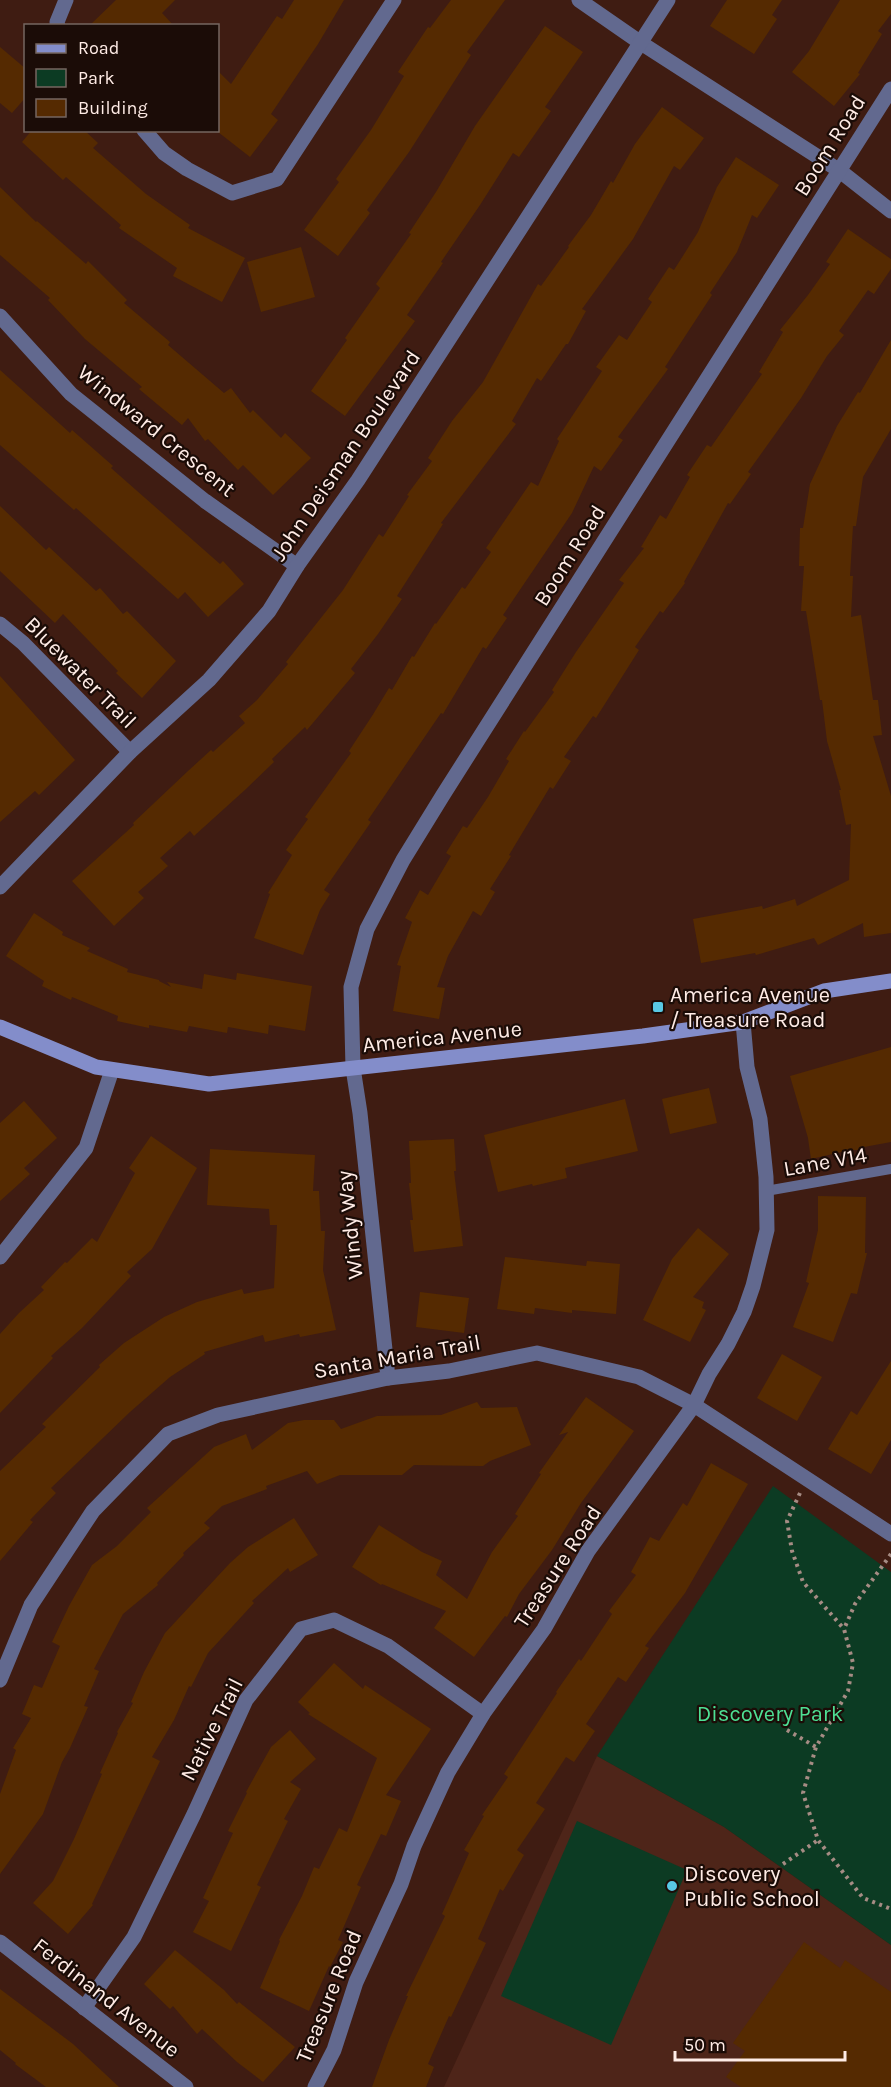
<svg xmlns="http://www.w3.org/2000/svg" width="891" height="2087" font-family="Karla,sans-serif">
  <rect width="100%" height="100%" fill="#3f1c12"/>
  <!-- built -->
  <path fill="#4e2519" d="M597,1756L724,1827L891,1945V2087H444Z"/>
  <!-- green -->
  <g fill="#0c3b23">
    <path d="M773,1486L891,1572V1945L724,1827L597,1756Z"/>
    <path d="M577,1821L687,1870L611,2045L501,1996Z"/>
  </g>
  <!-- building -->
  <g fill="#552a01">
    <path d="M116,0H175L162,13L174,26H89Z"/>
    <path d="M294,0H344L318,44L271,114L278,120L250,157L218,132V71L231,84L277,16L282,19Z"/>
    <path d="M451,0H505L467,52L471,55L409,152L367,210L370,213L338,256L304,230L339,182L336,179L371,130L404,76L398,72L428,27L430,28Z"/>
    <path d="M727,0H782L772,15L777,19L754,54L710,26Z"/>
    <path d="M840,0H891V14L878,31L882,34L858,73L860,74L834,106L792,72L809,51Z"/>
    <path d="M545,26L583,52L545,107L551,111L519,157L513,153L480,205L441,262L443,263L407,315L415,321L345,416L311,391L347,340L345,338L380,288L376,284L411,234L409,233L436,192L475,126Z"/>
    <path d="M0,47L26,69V97L12,113L0,103Z"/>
    <path d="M662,107L704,138L680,170L674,166L633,239L582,309L586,311L568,344H566L541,381L537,378L512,421L516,424L441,523L443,524L397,596L402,599L378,634L351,669L355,673L307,730L305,727L272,759L274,762L246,789L194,836L190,831L160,858L168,866L138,892L144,898L114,926L72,881L134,825L133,823L188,771L211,750L213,752L245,723L239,716L257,700L288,664L286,662L343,590L379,534L383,537L409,496L407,495L432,461L428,458L452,421L483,382L538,284L541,286L569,247L568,246L591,215L611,181L613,183L635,144Z"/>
    <path d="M32,130H84L98,143L93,148L146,194L190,225L188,228L245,258L222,302L173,276L177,268L119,228L121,225L66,177L63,180L22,142Z"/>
    <path d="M736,157L779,185L757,218L752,215L737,252L710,293L712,295L665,367L668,369L618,437L623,440L601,471L594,466L572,513L503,615L507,618L486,649L483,647L443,714L441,713L368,820L371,822L324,890L330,894L320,910L303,955L254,938L270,894L268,893L292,855L286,850L308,819L305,817L351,753L349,751L372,716L389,688L392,690L412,656L414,657L435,623L436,624L462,587L465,589L491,552L486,548L531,482L538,486L559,441L557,439L602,371L596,367L619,335L627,340L652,302L648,299L669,267L674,270L698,232L717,187Z"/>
    <path d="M0,187L36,222L37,221L86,264L88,261L127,300L124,303L170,342L168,345L224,393L231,388L250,413L253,410L281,438L285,433L311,458L273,495L243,465L238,470L208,439L205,441L188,418L182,425L139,389L142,387L85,339L48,300L50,298L0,255Z"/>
    <path d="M848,229L891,259V269L874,294L868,290L839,331L844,335L827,356L801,398L748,472L751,474L730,504L728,503L684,582L685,583L663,613L660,611L635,647L639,650L596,718L593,716L564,757L571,761L553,789L550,787L509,855L511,856L490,889L495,892L481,916L473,911L448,956L437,987L445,988L439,1019L393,1011L401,966L397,965L412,922L405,918L420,890L428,895L451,856L446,853L463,826L467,828L488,797L509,761L506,759L524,731L525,732L554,692L552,690L576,652L624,583L619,580L644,548L641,547L660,515L666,519L690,477L687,475L707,445L711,447L762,374L759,372L783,332L780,330L808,295L830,264L826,262Z"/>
    <path d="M301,247L315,297L261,312L247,262Z"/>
    <path d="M891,340V429L863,477L856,526H853L850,576H853L851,617L861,615L873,700H878L882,735L873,736L891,796V933L864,937L863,923L818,945L814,938L756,955L755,953L701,963L693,919L762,906L763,909L795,899L797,906L849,880L851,824L846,825L839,790H841L827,741L822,700H820L806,611H801L804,566H799L800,528H803L810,484L837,426L858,392L860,393Z"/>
    <path d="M0,370L70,433L72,430L113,466L111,468L220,564L223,561L244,584L208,617L185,592L178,599L76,508L74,510L0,445Z"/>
    <path d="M0,506L46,550L49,547L96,591L100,588L123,614L127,611L176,661L142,698L116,673L118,671L63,614L55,623L0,571Z"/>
    <path d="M0,676L75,760L39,795L35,791L0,822Z"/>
    <path d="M34,913L63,932L62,935L90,948L87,951L128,969L127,972L159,980V981L171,987L167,982L202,989L204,974L236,980L237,973L312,986L305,1031L269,1025L268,1034L228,1027L227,1033L189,1026L187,1032L149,1025V1028L117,1021L118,1016L72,997L71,1000L42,986L44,981L6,956Z"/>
    <path d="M891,1047V1142L864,1147V1150H850L811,1159L808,1138L790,1076Z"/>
    <path d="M709,1088L717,1123L670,1134L662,1099Z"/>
    <path d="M625,1099L638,1151L565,1168L567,1178L533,1186L532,1184L498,1192L484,1135Z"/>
    <path d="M24,1101L57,1138L24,1168L30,1174L0,1201V1123Z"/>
    <path d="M151,1136L197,1168L152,1249L127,1272L131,1276L82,1328L51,1356L53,1358L0,1413V1334L19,1313L44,1290L41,1287L65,1262L67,1263L92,1238L97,1242L135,1173L129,1168Z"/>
    <path d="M454,1139L456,1171H454L463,1246L414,1252L410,1220H413L409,1183H411L409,1141Z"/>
    <path d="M210,1149L315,1155L313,1191H319L321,1231H325L323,1270L336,1330L300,1337L299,1334L265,1342L263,1335L204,1352L205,1354L170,1377L130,1412L51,1488L56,1493L30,1520L33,1522L0,1561V1471L46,1427L42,1424L100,1367L99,1365L124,1343L164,1317L197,1302L242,1289L244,1294L274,1288L277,1225H270L269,1209L207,1205Z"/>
    <path d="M818,1196L866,1197L865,1253H867L857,1294L851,1293L833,1342L793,1327L809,1283L806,1282L818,1230Z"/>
    <path d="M698,1228L729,1254L693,1297L704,1302L702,1308L706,1310L690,1342L643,1320L672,1259Z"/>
    <path d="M505,1257L586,1266L587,1261L620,1264L616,1314L572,1310V1313L535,1308L534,1314L497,1309Z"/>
    <path d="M420,1292L469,1298L464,1333L416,1327Z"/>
    <path d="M782,1354L822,1377L797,1421L757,1398Z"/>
    <path d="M891,1361V1440L871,1474L828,1449L851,1411L857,1415Z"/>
    <path d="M586,1397L634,1431L581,1503L552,1550L519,1594L507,1617L505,1616L474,1657L434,1628L446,1611L382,1584L381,1585L352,1567L379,1525L422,1552L442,1561L436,1575L467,1599L492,1552L518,1516L515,1514L541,1474L539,1473L568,1432L559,1435Z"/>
    <path d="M477,1402L481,1408L517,1407L531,1445L490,1461L483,1466L414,1465L402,1475H340L317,1484L307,1471L266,1486L267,1489L222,1506L204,1523L210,1528L183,1553L184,1555L157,1583L158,1585L123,1614L94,1669L99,1671L84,1706L88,1707L70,1748L62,1762L43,1814L0,1874V1794L16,1750L13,1748L31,1718L22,1714L34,1685L42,1688L60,1646L52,1642L69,1606L92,1565L117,1546L151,1512L147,1508L214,1447L246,1434L252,1450L288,1423L304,1420H334L341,1429L377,1416L441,1415Z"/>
    <path d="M711,1463L748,1484L685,1593L645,1646L649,1648L626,1682L618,1677L586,1724L595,1731L574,1762L566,1757L536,1803L545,1809L517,1850L524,1855L503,1891L500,1889L478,1939L486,1943L451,2017L449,2016L428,2064L434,2067L426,2087H372L389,2040L408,1996H406L445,1916L442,1914L469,1853L464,1850L484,1816L482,1815L508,1777L504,1774L557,1693L556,1692L579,1659L581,1661L612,1614L609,1611L636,1575L631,1572L650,1537L659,1541L683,1503L687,1506Z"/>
    <path d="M294,1518L318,1555L290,1572L288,1568L252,1601L254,1603L208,1653L191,1687L189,1686L174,1720L152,1757L160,1761L92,1904L93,1905L68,1934L33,1903L53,1881L74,1839L102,1774L100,1773L118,1733L117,1732L133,1703L131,1702L144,1672L165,1633L230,1563L248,1547Z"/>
    <path d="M334,1663L363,1689L365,1685L431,1729L386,1795L401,1801L386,1836L381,1834L357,1885L361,1887L338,1940L343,1942L330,1967L329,1966L309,2011L260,1988L280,1941L279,1940L302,1896L314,1867L319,1869L339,1828L347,1832L377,1758L308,1714L310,1713L298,1702Z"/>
    <path d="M290,1730L316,1759L290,1782L301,1789L284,1819L288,1821L257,1885L261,1887L231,1951L193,1932L209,1901L203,1898L233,1833L228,1831L247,1793L246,1792L271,1747Z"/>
    <path d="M804,1942L840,1968L845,1960L891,1992V2087H741L726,2077L745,2051L733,2043Z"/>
    <path d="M175,1950L224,1990L237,2004L239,2002L295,2047L263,2082L237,2062L202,2029L197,2034L173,2006L170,2009L144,1984Z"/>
    <path d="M0,1989L73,2044L119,2087H46L15,2064L16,2063L0,2050Z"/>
  </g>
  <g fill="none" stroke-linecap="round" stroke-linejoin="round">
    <!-- path -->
    <g stroke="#a68c84" stroke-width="4" stroke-dasharray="3 4.5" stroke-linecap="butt">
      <path d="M800,1493L787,1521L792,1551L803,1582L844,1629"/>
      <path d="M891,1554L855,1604L844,1629L853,1663L848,1691L816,1747L803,1793L818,1840L863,1898L891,1909"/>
      <path d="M787,1730L816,1747"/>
      <path d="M783,1864L818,1840"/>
    </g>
    <!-- lane -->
    <path stroke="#62698f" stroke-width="10" d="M766,1191L891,1169"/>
    <!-- street -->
    <g stroke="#62698f" stroke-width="15">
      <path d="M579,0L641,43L840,171L891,211"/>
      <path d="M58,26L57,22L66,0"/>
      <path d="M144,130L164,153L187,169L232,193L277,179L394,0"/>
      <path d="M0,316L71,394L205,501L297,566"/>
      <path d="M0,624L23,643L130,752"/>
      <path d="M0,887L130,752L209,680L269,611L297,566L358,480L668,0"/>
      <path d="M0,1257L86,1148L112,1070"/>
      <path d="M388,1378L360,1113L353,1068L351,987L367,929L403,860L443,795L891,89"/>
      <path d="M0,1680L31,1605L93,1511L168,1434L218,1415L388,1378L449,1371L537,1353L639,1377L694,1405L891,1534"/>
      <path d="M0,1942L186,2087"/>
      <path d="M84,2008L134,1937L194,1814L246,1700L301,1629L334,1620L388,1646L483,1714"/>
      <path d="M315,2087L334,2050L356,1982L401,1884L414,1846L448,1772L483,1714L544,1629L588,1551L694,1405L709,1374L728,1344L744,1312L753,1286L767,1230L766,1177L760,1119L747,1067L743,1022"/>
    </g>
    <!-- secondary -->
    <path stroke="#838dca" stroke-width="15" d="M0,1027L96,1067L209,1084L643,1036L743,1022L824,991L891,981"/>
  </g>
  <!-- markers -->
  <g fill="#58c8e4" stroke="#1b0c07" stroke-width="2">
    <rect x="652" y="1001" width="12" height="12" rx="3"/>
    <circle cx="672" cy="1886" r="6"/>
  </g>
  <g text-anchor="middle" stroke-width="4.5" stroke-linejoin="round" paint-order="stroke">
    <!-- street labels -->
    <g font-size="22" fill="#ffece6" stroke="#1b0c07">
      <text transform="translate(829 145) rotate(-58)" y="8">Boom Road</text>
      <text transform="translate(157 430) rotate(39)" y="8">Windward Crescent</text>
      <text transform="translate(345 455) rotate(-56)" y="8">John Deisman Boulevard</text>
      <text transform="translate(569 555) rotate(-58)" y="8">Boom Road</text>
      <text transform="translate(81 672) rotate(45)" y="8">Bluewater Trail</text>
      <text transform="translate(442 1036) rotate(-6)" y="8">America Avenue</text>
      <text transform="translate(825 1161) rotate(-10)" y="8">Lane V14</text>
      <text transform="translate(349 1225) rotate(-96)" y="8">Windy Way</text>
      <text transform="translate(397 1356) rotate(-10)" y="8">Santa Maria Trail</text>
      <text transform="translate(557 1566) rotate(-57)" y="8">Treasure Road</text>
      <text transform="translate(211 1729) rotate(-63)" y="8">Native Trail</text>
      <text transform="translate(328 1996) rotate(-68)" y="8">Treasure Road</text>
      <text transform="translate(107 1997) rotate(38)" y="8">Ferdinand Avenue</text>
    </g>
    <!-- poi labels -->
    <g font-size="22" fill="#ffece6" stroke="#1b0c07" text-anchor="start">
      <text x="670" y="1002">America Avenue<tspan x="670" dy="25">/ Treasure Road</tspan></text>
      <text x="684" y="1881">Discovery<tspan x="684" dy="25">Public School</tspan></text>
    </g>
    <!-- park labels -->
    <g font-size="22" fill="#4edf94" stroke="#1b0c07">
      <text x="770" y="1721">Discovery Park</text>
    </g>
  </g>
  <!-- legend -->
  <rect x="24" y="24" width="195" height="108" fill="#1b0c07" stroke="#766660" stroke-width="1.5"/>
  <rect x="36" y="44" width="30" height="9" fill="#838dca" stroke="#766660" stroke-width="1.5"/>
  <text x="78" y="54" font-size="18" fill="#ffece6">Road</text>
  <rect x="36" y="69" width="30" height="18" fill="#0c3b23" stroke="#766660" stroke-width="1.5"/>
  <text x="78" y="84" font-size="18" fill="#ffece6">Park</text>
  <rect x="36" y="99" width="30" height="18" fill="#552a01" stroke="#766660" stroke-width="1.5"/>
  <text x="78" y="114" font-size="18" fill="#ffece6">Building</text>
  <!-- scale -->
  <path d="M675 2051v9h170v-9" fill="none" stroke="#ffece6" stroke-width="3"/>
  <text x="684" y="2051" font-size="18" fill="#ffece6" stroke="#1b0c07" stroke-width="4.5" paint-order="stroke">50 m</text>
</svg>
